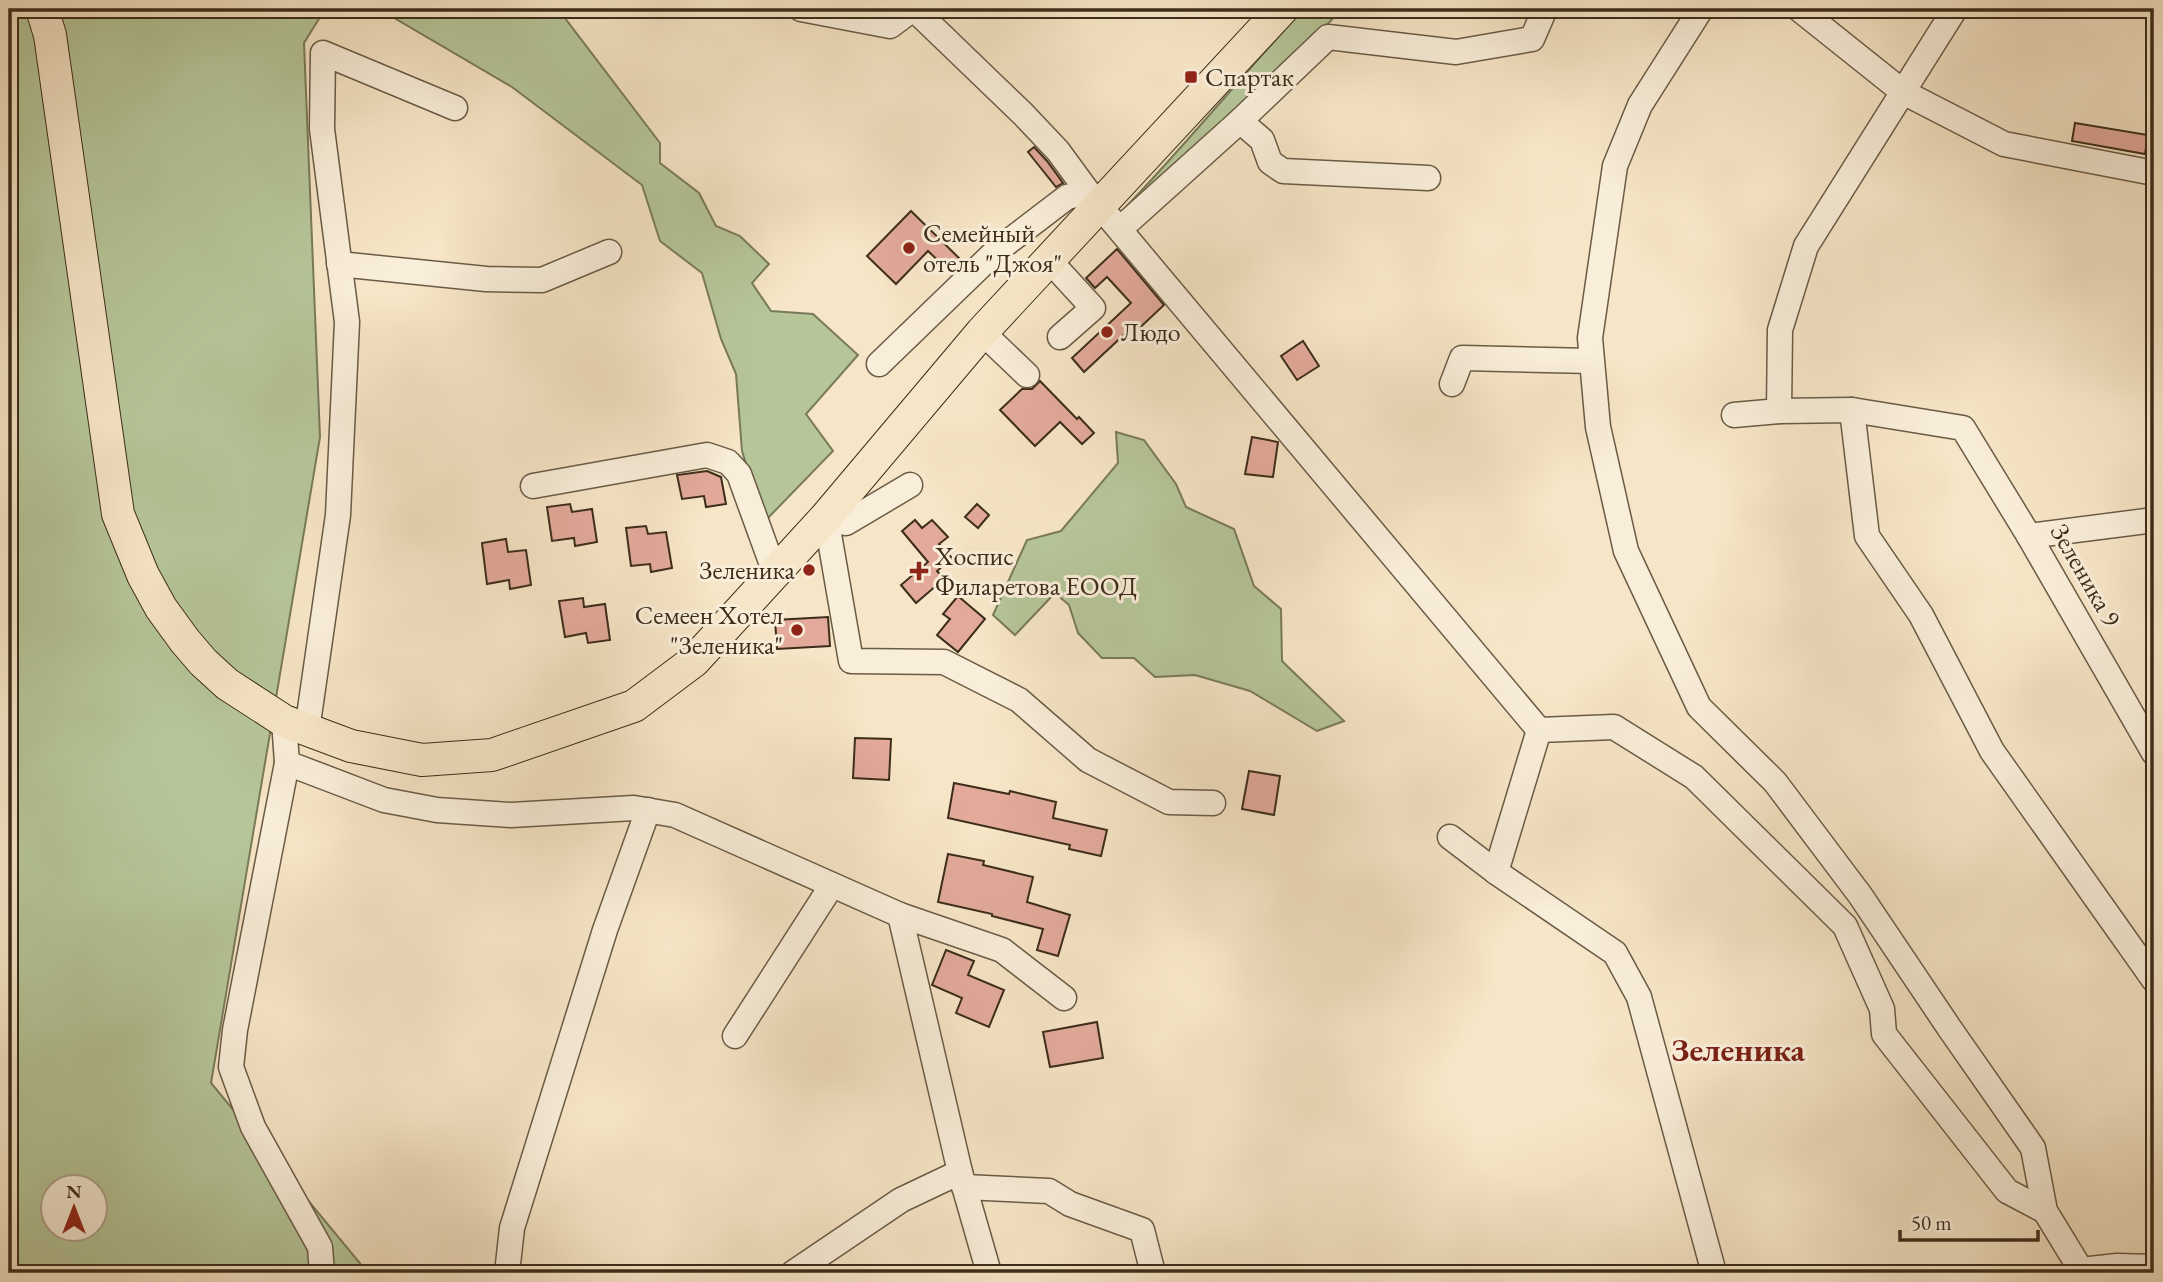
<svg xmlns="http://www.w3.org/2000/svg" width="2163" height="1282" font-family="'EB Garamond',serif">
  <rect width="100%" height="100%" fill="#f6e5c6"/>
  <filter id="stains"><feTurbulence type="fractalNoise" baseFrequency=".00286" numOctaves="4"/><feColorMatrix values="0 0 0 0 .2 0 0 0 0 .09 0 0 0 0 .02 0 0 0 .5 -.17"/></filter>
  <radialGradient id="worn" r=".72"><stop offset=".6" stop-color="#630" stop-opacity="0"/><stop offset="1" stop-color="#630" stop-opacity=".3"/></radialGradient>
  <!-- green -->
  <g fill="#b6c699" stroke="#797a5a" stroke-width="2" fill-rule="evenodd">
    <path d="M9,9H325L304,43L320,437L211,1083L368,1273H9ZM52,1188H94V1230H52Z"/>
    <path d="M379,9H558L660,143V163L699,193L716,226L740,236L769,264L752,283L771,311L813,314L858,355L806,414L833,451L764,522L742,451L736,374L721,339L702,273L660,241L642,185L512,87Z"/>
    <path d="M1304,9H1342L1318,34L1127,217L1123,210C1186,145 1242,75 1304,9Z"/>
    <path d="M1116,432L1144,440L1176,484L1186,507L1234,529L1254,586L1281,609L1282,661L1344,721L1317,731L1250,691L1195,675L1155,677L1134,658H1102L1078,633L1069,605L1055,593L1015,635L993,615L1027,540L1061,531L1118,463Z"/>
  </g>
  <!-- building -->
  <g fill="#e3aa9b" stroke="#3c2d1a" stroke-width="2">
    <path d="M2075,123L2148,135L2145,154L2072,141Z"/>
    <path d="M1034,147L1047,161L1063,183L1056,187L1028,152Z"/>
    <path d="M911,211L962,261L950,272L928,251L896,284L867,256Z"/>
    <path d="M1117,249L1164,305L1133,334L1129,330L1084,372L1072,358L1131,303L1107,277L1095,288L1086,278Z"/>
    <path d="M1303,341L1319,366L1297,380L1281,356Z"/>
    <path d="M1040,381L1077,419L1079,417L1094,433L1082,444L1060,422L1035,446L1000,410L1022,389H1032Z"/>
    <path d="M1252,437L1278,442L1273,477L1245,474Z"/>
    <path d="M707,471L721,477L726,504L706,507L704,496L682,499L677,475Z"/>
    <path d="M570,504L572,512L592,509L597,542L575,546L574,538L552,541L547,507Z"/>
    <path d="M977,504L989,515L978,528L965,517Z"/>
    <path d="M915,520L922,528L932,520L948,537L939,544L952,558L937,571L944,579L916,603L901,585L928,562L902,531Z"/>
    <path d="M646,526L648,534L666,532L672,568L651,572L650,564L631,566L626,528Z"/>
    <path d="M506,539L508,552L526,550L531,585L510,589L509,580L487,584L482,543Z"/>
    <path d="M958,596L985,619L958,652L937,635L950,619L943,614Z"/>
    <path d="M583,598L584,607L605,604L610,640L588,643L586,633L565,637L559,601Z"/>
    <path d="M828,617L830,646L777,649L775,620Z"/>
    <path d="M855,738L891,739L889,780L853,778Z"/>
    <path d="M1249,771L1280,776L1274,815L1242,809Z"/>
    <path d="M954,783L1009,794L1010,791L1056,802L1053,818L1107,830L1101,856L1069,849L1070,845L948,818Z"/>
    <path d="M948,854L984,861L983,865L1033,877L1027,902L1070,915L1058,956L1037,950L1043,929L992,916V914L938,902Z"/>
    <path d="M946,950L974,961L968,975L1004,990L989,1027L956,1013L962,998L932,985Z"/>
    <path d="M1097,1022L1103,1058L1050,1067L1043,1032Z"/>
  </g>
  <g fill="none" stroke-linecap="round" stroke-linejoin="round">
    <!-- minor casing -->
    <g stroke="#6a5b45" stroke-width="27">
      <g id="minor">
        <path d="M801,9L890,26L913,9"/>
        <path d="M914,9L1023,114L1058,151L1088,192"/>
        <path d="M1701,9L1640,105L1615,166L1590,338L1598,427L1626,551L1699,707L1775,782L1860,895L1950,1029L2033,1148L2045,1211L2081,1270L2117,1266L2154,1267"/>
        <path d="M1799,9L1903,92L2004,144L2154,173"/>
        <path d="M1240,121L1262,140L1270,162L1283,171L1428,178"/>
        <path d="M1120,229L1240,121L1328,37L1456,52L1532,39L1545,9"/>
        <path d="M1049,260L1093,308L1060,337"/>
        <path d="M339,264L486,279L542,280L609,252"/>
        <path d="M982,332L1027,375"/>
        <path d="M879,364L995,252L1067,197L1088,192L1539,730L1614,727L1694,777L1845,926L1882,1009L1884,1034L2007,1191L2045,1211"/>
        <path d="M1452,384L1462,358L1591,361"/>
        <path d="M1852,410L1867,536L1921,615L1992,751L2154,980"/>
        <path d="M1779,411L1780,330L1806,246L1955,9"/>
        <path d="M1734,415L1779,411L1852,410L1963,428L2029,536L2154,753"/>
        <path d="M910,485L846,523L826,517L851,661L944,662L1019,700L1088,760L1169,802L1213,803"/>
        <path d="M533,486L707,455L728,462L739,474L775,573"/>
        <path d="M2029,536L2154,520"/>
        <path d="M284,721L287,763L384,800L437,810L511,815L634,808L675,815L900,915L960,1172L989,1273"/>
        <path d="M307,730L338,515L347,322L322,129L323,53L455,108"/>
        <path d="M287,763L235,1030L231,1067L253,1127L320,1247L322,1273"/>
        <path d="M1450,837L1496,872L1615,953L1639,997L1714,1273"/>
        <path d="M1496,872L1539,730"/>
        <path d="M900,915L1002,950L1064,998"/>
        <path d="M735,1036L832,885"/>
        <path d="M964,1187L1049,1191L1070,1204L1142,1230L1153,1273"/>
        <path d="M507,1273L512,1228L605,930L648,810"/>
        <path d="M793,1273L901,1200L960,1172"/>
      </g>
    </g>
    <!-- major casing -->
    <g stroke="#3c2d1a" stroke-width="34">
      <path id="major" d="M42,9L50,35L118,514L143,575L161,608L185,641L203,662L227,684L284,721L351,746L422,760L492,755L634,706L694,661L826,517L982,332L1282,9"/>
    </g>
    <!-- minor -->
    <use href="#minor" stroke="#f9eeda" stroke-width="24"/>
    <!-- major -->
    <use href="#major" stroke="#f6e5c6" stroke-width="32"/>
  </g>
  <!-- markers -->
  <g fill="#8f2418" stroke="#f9eeda" stroke-width="2.5">
    <rect x="1184" y="70" width="14" height="14" rx="3.5"/>
    <circle cx="909" cy="248" r="7"/>
    <circle cx="1107" cy="332" r="7"/>
    <circle cx="809" cy="570" r="7"/>
    <path d="M915.5 560.5h7v7h7v7h-7v7h-7v-7h-7v-7h7z"/>
    <circle cx="797" cy="630" r="7"/>
  </g>
  <g text-anchor="middle" stroke-width="6" stroke-linejoin="round" paint-order="stroke">
    <!-- poi labels -->
    <g font-size="26" fill="#3c2d1a" stroke="#f9eeda" text-anchor="start">
      <text x="1205" y="86">Спартак</text>
      <text x="923" y="242">Семейный<tspan x="923" dy="30">отель "Джоя"</tspan></text>
      <text x="1121" y="341">Людо</text>
      <text x="935" y="565">Хоспис<tspan x="935" dy="30">Филаретова ЕООД</tspan></text>
      <text x="795" y="579" text-anchor="end">Зеленика</text>
      <text x="783" y="624" text-anchor="end">Семеен Хотел<tspan x="783" dy="30">"Зеленика"</tspan></text>
    </g>
    <!-- street labels -->
    <g font-size="26" fill="#3c2d1a" stroke="#f9eeda">
      <text transform="translate(2086 575) rotate(60)" y="9">Зеленика 9</text>
    </g>
    <!-- district labels -->
    <g font-size="33" font-weight="bold" fill="#7a1f14" stroke="#f9eeda">
      <text x="1738" y="1061">Зеленика</text>
    </g>
  </g>
  <!-- margin -->
  <rect width="2163" height="1282" fill="none" stroke="#f6e5c6" stroke-width="35"/>
  <rect x="10" y="10" width="2142" height="1261" fill="none" stroke="#3c2d1a" stroke-width="3.5"/>
  <rect x="18" y="18" width="2128" height="1247" fill="none" stroke="#3c2d1a" stroke-width="2"/>
  <!-- north arrow -->
  <g transform="translate(74 1208)"><circle r="33" fill="#f9eeda" stroke="#ada18d" stroke-width="2"/>
  <path d="M0-5L12 26L0 18L-12 26Z" fill="#8f2418"/>
  <text y="-10" font-size="19" font-weight="bold" text-anchor="middle" fill="#3c2d1a">N</text>
  </g>
  <!-- scale -->
  <path d="M1900 1230v10h138v-10" fill="none" stroke="#3c2d1a" stroke-width="3.5"/>
  <text x="1911" y="1230" font-size="21" fill="#3c2d1a" stroke="#f9eeda" stroke-width="5" paint-order="stroke">50 m</text>
  <rect width="100%" height="100%" filter="url(#stains)"/>
  <rect width="100%" height="100%" fill="url(#worn)"/>
</svg>
